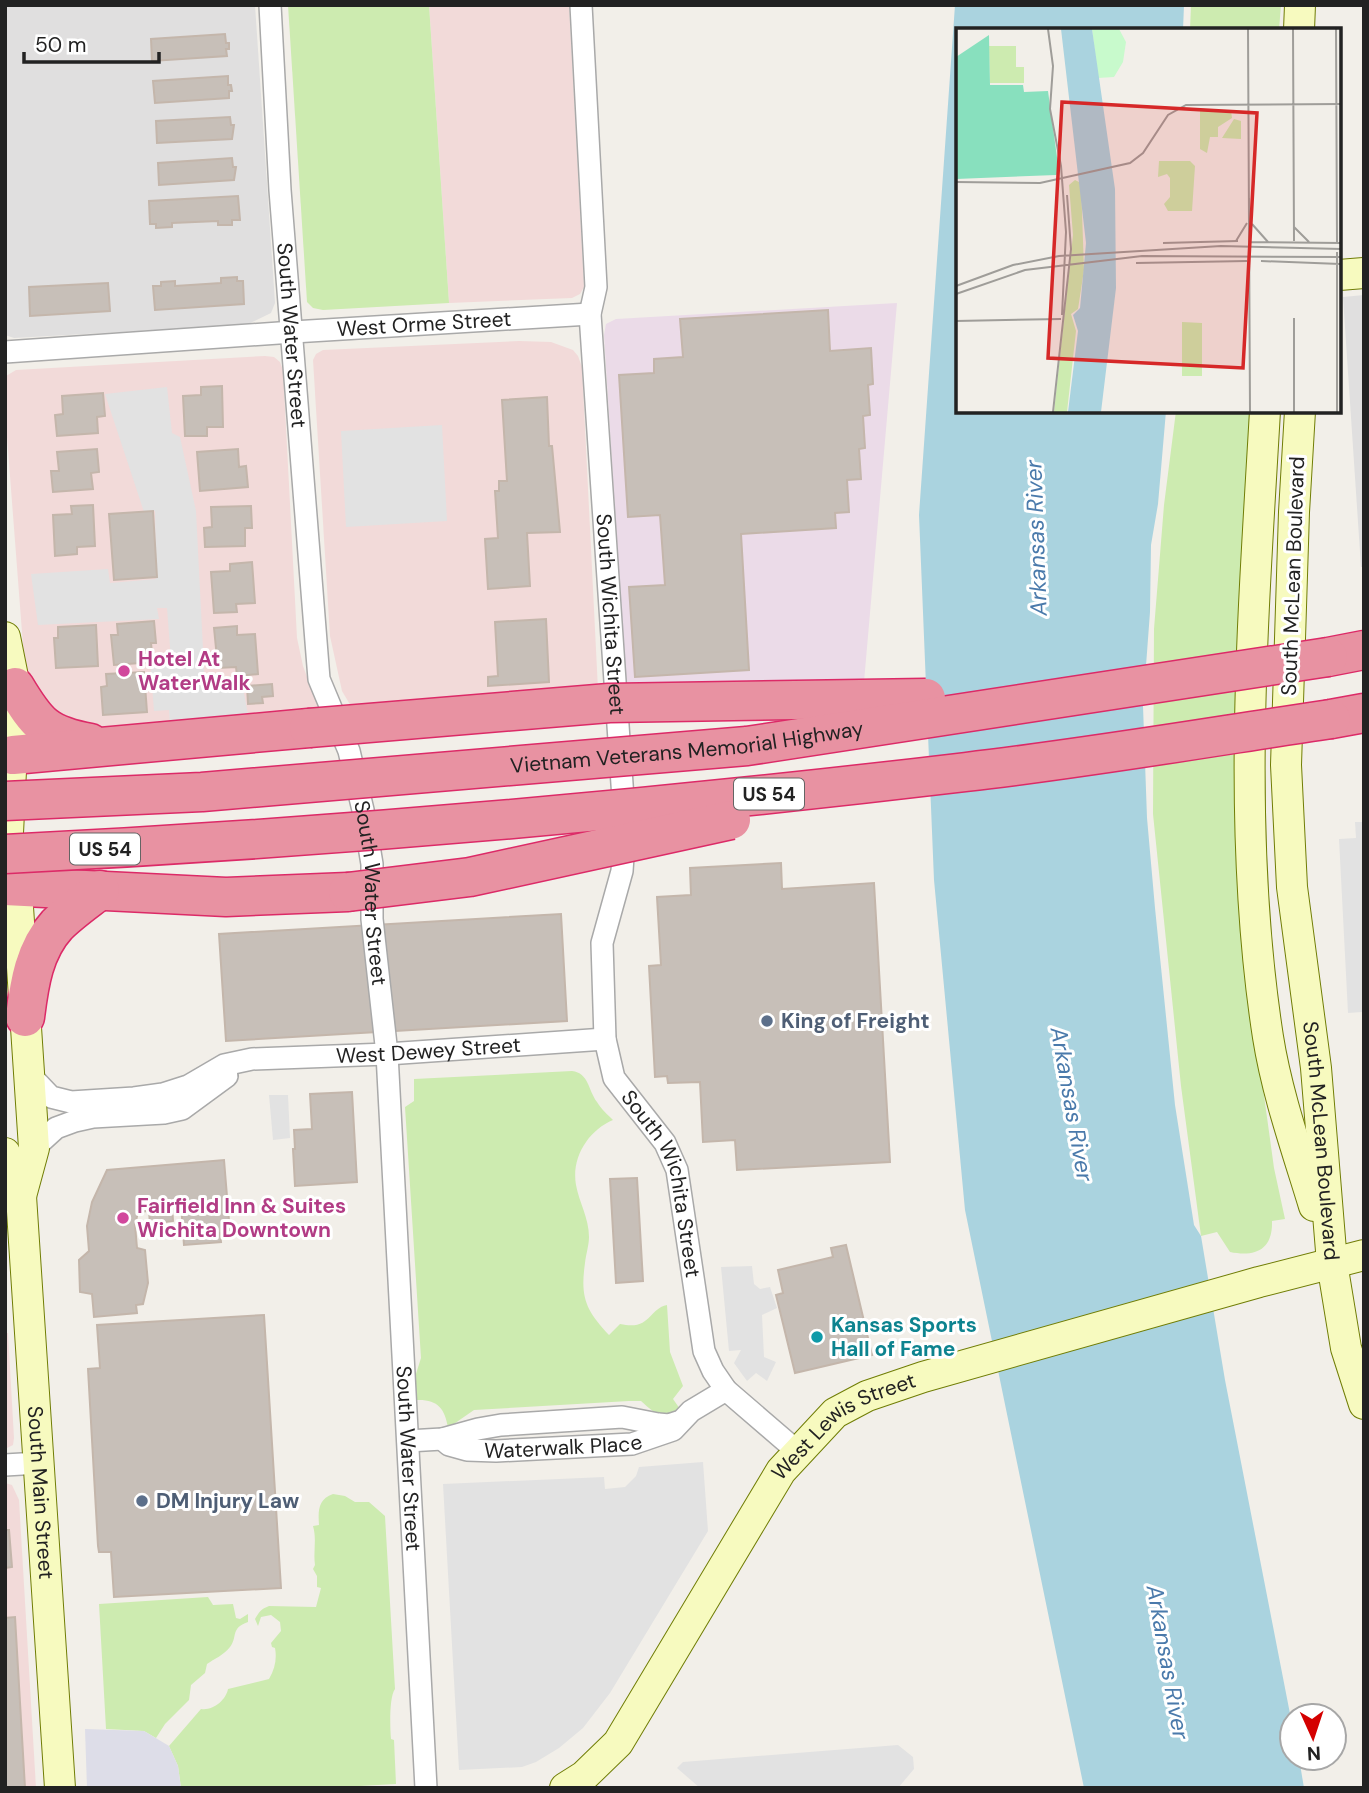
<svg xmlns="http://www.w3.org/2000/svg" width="1369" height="1793" font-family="'DM Sans',sans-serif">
  <rect width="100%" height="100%" fill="#f2efe9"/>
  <!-- residential -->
  <g fill="#e0dfdf">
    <path d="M5,5H255L275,303L271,313L246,325L14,338L5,335Z"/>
    <path d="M1364,295V567H1361L1343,297Z"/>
  </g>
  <!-- commercial -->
  <g fill="#f2dad9">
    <path d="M429,5H569L584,287L580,294L572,298L449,303Z"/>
    <path d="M519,341L551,342L573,350L578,356L582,367L598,690L355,713L342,691L330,636L313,360L316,354L323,350Z"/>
    <path d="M265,356L274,357L280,362L283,370L297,638L303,666L311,688L326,715L81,732L63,727L25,671L5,411L6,376L16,370Z"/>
    <path d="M5,1333H8L14,1438L13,1445L5,1449Z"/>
    <path d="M5,1483L12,1485L19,1500L36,1788H5Z"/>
  </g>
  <!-- industrial -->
  <path fill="#ebdbe8" d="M897,303L864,682L626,689L604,335L606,324L616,319Z"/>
  <!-- grass -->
  <g fill="#cdebb0">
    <path d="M288,5H429L449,303L323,310L313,308L307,302Z"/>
    <path d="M1191,5H1281L1279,30H1190Z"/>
    <path d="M1176,411H1254L1257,1045L1274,1168L1285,1219L1272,1221C1273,1250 1255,1257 1230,1252L1217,1232L1201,1236L1181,1086L1153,814L1154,629L1164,505Z"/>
    <path d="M572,1071C589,1073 588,1090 597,1102C601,1109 608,1115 613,1120C589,1130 571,1157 576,1185C579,1202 589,1218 589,1237C589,1245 586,1254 585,1263C580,1298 586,1310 609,1335L620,1324C651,1331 648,1309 667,1305L670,1352L683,1386L673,1399L680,1409C663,1421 654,1413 641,1401H629L474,1410L448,1428C445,1408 437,1399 416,1400L415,1377L421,1358L405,1107L414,1101V1079Z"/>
    <path d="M333,1494L345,1496L355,1502H369L385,1516L395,1689C389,1697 390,1728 391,1739L394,1740L396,1784L324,1788H181L178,1766L169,1746L201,1709C213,1711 226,1700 228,1689L269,1679C275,1669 277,1659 275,1648L272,1647L271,1643L281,1631L280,1622L271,1615L261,1617L258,1626L255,1619C259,1612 261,1609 269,1606L316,1607L321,1588L317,1587V1576L313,1569L315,1565C313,1551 317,1540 313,1526L319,1525C318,1511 318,1499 333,1494Z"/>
    <path d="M208,1597L213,1605L233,1604L236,1618L240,1619L248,1614V1622C230,1628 238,1637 230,1647C224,1655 214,1659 207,1664L205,1673L191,1685L189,1700L165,1724L156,1738L144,1731L106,1729L99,1604Z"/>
  </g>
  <!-- parking -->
  <g fill="#e2e2e2">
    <path d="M167,387L172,433L180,437L196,511L205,689L243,688L249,720L170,726L169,710L154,711L150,661L171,660L167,608H157L159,619L38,625L31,574L108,569L110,583L156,579L155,511L144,512L105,394Z"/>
    <path d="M442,425L447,521L346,527L341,431Z"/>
    <path d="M1355,822H1364L1362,1022V1012L1348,1013L1339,839L1356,838Z"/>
    <path d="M269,1095H288L290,1138L273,1140Z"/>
    <path d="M752,1266L754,1284L760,1289L770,1287L777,1308L762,1315L764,1357L776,1362L767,1381L756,1373L747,1381L734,1363L741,1350L729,1351L721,1267Z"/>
    <path d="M703,1462L708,1531L610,1693L583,1728L559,1748L536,1762L522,1767L459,1770L443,1484L604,1477L605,1489L625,1487L636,1476L639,1467Z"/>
    <path d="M898,1745L913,1757L914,1769L898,1788H700L677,1768L683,1762Z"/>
  </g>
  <!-- plaza -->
  <path fill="#dddde8" d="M85,1729L144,1731L169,1746L178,1766L181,1788H87Z"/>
  <!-- water -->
  <path fill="#aad3df" d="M955,5H1184L1183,30H958V411H1166L1158,504L1151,545L1150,612L1143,706L1147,818L1155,908L1175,1105L1194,1225L1201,1236L1225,1380L1292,1724V1758H1299L1304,1788H1084L965,1210L934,880L919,515Z"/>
  <!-- building -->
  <g fill="#c7bfb8" stroke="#c4b6ab" stroke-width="2">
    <path d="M225,34L226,43H229V49H226L227,56L152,61L151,39Z"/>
    <path d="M228,76V85H231L232,91H229V98L155,103L153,81Z"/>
    <path d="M230,117L231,125H234L232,139L157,143L156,121Z"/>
    <path d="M232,158L233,167H236L234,180L159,185L158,163Z"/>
    <path d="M238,196L240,220H232V225H218V221L172,223V227L156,228V224H150L149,201Z"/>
    <path d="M237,277V281H243L244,304L155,310L153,286H161V282L175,281V286L221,283V278Z"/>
    <path d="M108,283L110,311L30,316L29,287Z"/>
    <path d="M828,310L830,351L871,348L873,384L868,385L870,415L863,416L865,448L859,449L861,479L847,480L849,512L835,513L836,528L741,534L749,670L635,677L629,587L665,585L660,515L628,517L619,375L654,373V359L683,357L680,319Z"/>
    <path d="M222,386L223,427H207V436H185L183,396L201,395V387Z"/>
    <path d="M103,393L105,416L97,417L98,433L57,436L55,415L63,414L62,396Z"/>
    <path d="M547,397L549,446H552L560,532L527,533L530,586L488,589L485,539L498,538L495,491H499V481H507L502,400Z"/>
    <path d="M97,449L99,472L91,473L93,489L53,492L51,471H59L57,452Z"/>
    <path d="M238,449L239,467L246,466L248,487L200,491L197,452Z"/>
    <path d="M93,505L95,546L77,547V554L55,556L53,515L72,514L71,506Z"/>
    <path d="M251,506L252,528H245V546L205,547L204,528L212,527L211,507Z"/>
    <path d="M153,511L157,577L114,580L109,514Z"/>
    <path d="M252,562L255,603L236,604L237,612L214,613L211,572L230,571V564Z"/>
    <path d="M546,619L549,682L488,686V677L498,676L495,622Z"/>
    <path d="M154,621L156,643H151L153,662L114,665L111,635H118L117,624Z"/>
    <path d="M96,625L98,666L56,668L54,638H58V627Z"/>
    <path d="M237,626V635L255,634L258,674L237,676L236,667L218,668L214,628Z"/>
    <path d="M144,672L147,712L103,715L101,687L107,686L106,674Z"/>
    <path d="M272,684L273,696L262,697L263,703L248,704L247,686Z"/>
    <path d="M781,863L782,889L874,883L890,1162L737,1170L735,1140L703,1142L700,1082L668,1083L667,1076L655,1077L649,966L661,965L657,897L691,895L690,868Z"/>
    <path d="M561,914L567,1021L226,1041L219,934Z"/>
    <path d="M352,1092L357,1182L295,1186L293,1149H295L294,1130L312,1129L310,1094Z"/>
    <path d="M224,1160L230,1233H220L221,1242L184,1245L181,1204L172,1205L173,1221L150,1224L149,1211L138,1212L135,1225L137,1248L145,1250L148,1283L143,1304L136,1305L137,1313L94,1317L92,1294L80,1292L79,1260L89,1251L87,1226L92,1202L107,1170Z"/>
    <path d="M637,1178L643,1281L616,1283L610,1179Z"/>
    <path d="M846,1245L872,1355L795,1373L776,1295L783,1293L778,1270L833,1257L831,1248Z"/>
    <path d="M264,1315L281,1588L114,1597L111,1552H99L98,1546L88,1369L100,1368L97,1325Z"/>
    <path d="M5,1530H9L12,1567L5,1568Z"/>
    <path d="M15,1617L25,1788H5V1618Z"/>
  </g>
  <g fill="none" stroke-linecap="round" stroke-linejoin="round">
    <!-- street casing -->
    <g stroke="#a9a9a9" stroke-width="24">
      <g id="street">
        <path id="s1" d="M270,5L280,190L319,679L349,751L363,810L372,864V919L387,1054L426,1788"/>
        <path id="s2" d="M581,5L596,287L590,314L625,828L622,871L602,943L605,1039L614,1078L665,1143L677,1170L704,1351L713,1371L726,1390L798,1452"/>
        <path id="s3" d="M5,352L293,332L590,314"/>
        <path id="s4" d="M29,1074L51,1097L71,1102L134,1098L163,1094L188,1086L224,1065L252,1059L387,1054L605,1039"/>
        <path d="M34,1148L56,1128L75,1121L93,1117L164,1113L182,1109L227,1076"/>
        <path id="s5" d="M442,1439L449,1445L467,1450L496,1451L632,1444L673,1430L691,1411L726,1390"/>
        <path d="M408,1441L442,1439L478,1429L501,1425L622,1417L658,1424L669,1425L678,1422"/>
        <path d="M5,1465L39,1463"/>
      </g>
    </g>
    <!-- secondary casing -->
    <g stroke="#707d05" stroke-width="32">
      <g id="secondary">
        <path d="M1299,30L1300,5"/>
        <path d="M1339,275L1364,273"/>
        <path d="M1265,411C1253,619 1236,830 1268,1037C1277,1094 1297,1150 1314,1206"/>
        <path id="s6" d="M1300,411L1294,512L1286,765L1292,887L1316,1068L1332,1263L1346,1348L1364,1404"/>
        <path d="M5,637L15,687L6,875"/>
        <path d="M5,886L18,907L34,1148L21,1196"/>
        <path id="s7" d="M5,1153L21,1196L60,1788"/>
        <path id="s8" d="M565,1788L584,1776L618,1743L781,1471L835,1413L867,1396L923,1377L1259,1282L1364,1255"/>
      </g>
    </g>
    <!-- highway casing -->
    <g stroke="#dc2a67" stroke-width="41">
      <g id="highway">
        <path d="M1328,657L1364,650"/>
        <path d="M15,687C37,724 46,735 90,743"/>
        <path d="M1331,719L1364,713"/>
        <path d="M13,755L309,728"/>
        <path d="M5,886L226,897L348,892"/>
        <path d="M25,1017C29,984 34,950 57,925C70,912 86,901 100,890"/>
      </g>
    </g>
    <!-- street -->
    <use href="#street" stroke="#fff" stroke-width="21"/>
    <!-- secondary -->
    <use href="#secondary" stroke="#f7fabf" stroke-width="30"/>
    <!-- highway -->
    <use href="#highway" stroke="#e892a2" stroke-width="38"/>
    <!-- highway-bridge casing -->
    <g stroke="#dc2a67" stroke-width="41" stroke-linecap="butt">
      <g id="highway-bridge">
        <path d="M309,728L609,703L926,698"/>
        <path id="s9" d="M5,801L202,792L747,746L1328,657"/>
        <path d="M5,854C326,838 647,810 966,772C1088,758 1210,737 1331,719"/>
        <path d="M348,892L470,877L731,820"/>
      </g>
    </g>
    <!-- highway-bridge -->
    <use href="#highway-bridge" stroke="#e892a2" stroke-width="38"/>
  </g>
  <!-- markers -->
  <g fill="#d1479c" stroke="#fff" stroke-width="2.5">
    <circle cx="124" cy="671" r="7"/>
    <circle cx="123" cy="1218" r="7"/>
  </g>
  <g fill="#5c6f8a" stroke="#fff" stroke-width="2.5">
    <circle cx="767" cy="1021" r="7"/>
    <circle cx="142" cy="1501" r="7"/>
  </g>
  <circle fill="#0f9aa8" stroke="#fff" stroke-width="2.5" cx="817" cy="1337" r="7"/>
  <g text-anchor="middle" stroke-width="6" stroke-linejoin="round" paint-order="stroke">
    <!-- shield labels -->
    <g fill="#fff" stroke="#646464" stroke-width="2">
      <rect x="734" y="778.5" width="70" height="31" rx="5"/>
      <rect x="70" y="833.5" width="70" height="31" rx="5"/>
    </g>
    <g font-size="19" font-weight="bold" fill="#222">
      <text x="769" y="801">US 54</text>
      <text x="105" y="856">US 54</text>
    </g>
    <!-- street labels -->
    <g font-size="21" fill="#222" stroke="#fff">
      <text dy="7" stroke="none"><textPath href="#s3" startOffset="420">West Orme Street</textPath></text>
      <text dy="7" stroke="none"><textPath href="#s1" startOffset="331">South Water Street</textPath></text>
      <text transform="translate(1293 576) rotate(-88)" y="7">South McLean Boulevard</text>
      <text dy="7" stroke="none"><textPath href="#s2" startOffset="611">South Wichita Street</textPath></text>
      <text dy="7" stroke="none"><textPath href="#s9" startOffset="684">Vietnam Veterans Memorial Highway</textPath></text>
      <text dy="7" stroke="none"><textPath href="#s1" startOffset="898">South Water Street</textPath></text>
      <text dy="7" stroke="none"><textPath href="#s4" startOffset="418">West Dewey Street</textPath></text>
      <text dy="7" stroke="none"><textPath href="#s6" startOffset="732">South McLean Boulevard</textPath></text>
      <text dy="7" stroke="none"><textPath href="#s2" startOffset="1199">South Wichita Street</textPath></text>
      <text dy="7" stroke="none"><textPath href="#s8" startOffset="466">West Lewis Street</textPath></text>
      <text dy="7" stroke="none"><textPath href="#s5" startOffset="124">Waterwalk Place</textPath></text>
      <text dy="7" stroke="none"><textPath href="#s1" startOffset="1465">South Water Street</textPath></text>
      <text dy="7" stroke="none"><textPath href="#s7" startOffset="343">South Main Street</textPath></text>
    </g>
    <!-- hotel labels -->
    <g font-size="21" font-weight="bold" fill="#b23c85" stroke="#fff" text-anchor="start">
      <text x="138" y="666">Hotel At<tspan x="138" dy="24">WaterWalk</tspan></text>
      <text x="137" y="1213">Fairfield Inn &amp; Suites<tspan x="137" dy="24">Wichita Downtown</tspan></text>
    </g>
    <!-- service labels -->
    <g font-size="21" font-weight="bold" fill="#4e5e75" stroke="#fff" text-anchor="start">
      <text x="781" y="1028">King of Freight</text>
      <text x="156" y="1508">DM Injury Law</text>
    </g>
    <!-- culture labels -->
    <g font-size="21" font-weight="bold" fill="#0d838f" stroke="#fff" text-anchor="start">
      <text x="831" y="1332">Kansas Sports<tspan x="831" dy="24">Hall of Fame</tspan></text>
    </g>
    <!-- water labels -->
    <g font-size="23" font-style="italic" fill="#4a7aab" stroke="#fff">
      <text transform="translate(1036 538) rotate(-92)" y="8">Arkansas River</text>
      <text transform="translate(1072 1104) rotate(80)" y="8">Arkansas River</text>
      <text transform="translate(1168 1662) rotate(80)" y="8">Arkansas River</text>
    </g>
  </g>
  <!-- overview -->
  <g transform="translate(956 28)">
    <rect width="385" height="385" fill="#f2efe9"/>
    <path d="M33,18H60V39H68V55H34ZM244,83H275L276,90L262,99V109H254L251,125L244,121ZM278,91L285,93V111L266,110ZM203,133H234L239,138L236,183H212L208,176L214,169V150L211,146L202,149ZM119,152L125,155L128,242L122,281L115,286L120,303L111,384H98L117,207L113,157ZM226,294L246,295V348H226Z" fill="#cdebb0"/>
    <path d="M136,1H163L170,14L167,34L158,49L142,50Z" fill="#c8facc"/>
    <path d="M33,7L34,57H67L68,64L92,63L103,144L100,147L0,151V29Z" fill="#88e0be"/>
    <path d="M105,1H136L159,161L160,260L145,384H112L122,303L117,287L124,280L130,215Z" fill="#aad3df"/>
    <path fill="none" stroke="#9f9d99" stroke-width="2" d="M92,1L97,38L94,81L105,138L110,204L106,287M292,1L294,384M337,1L338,213M380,1L381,215M0,154L84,155L174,135L187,125L212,87L230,77L385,76M296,196L312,214M338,199L353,214M280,213L291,195M293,214V170M293,214L384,215M207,215L282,213M305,233L384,236M180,235L291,233M0,258L57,237L103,228L265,218L385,221M0,266L69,242L186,228L385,229M338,290V384M0,293L105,291M97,384L115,221L111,167M381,384V224"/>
    <path fill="#d62828" fill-opacity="0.15" stroke="#d62828" stroke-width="3.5" d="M106,74L301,85L287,340L92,330Z"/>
    <rect width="385" height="385" fill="none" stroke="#222" stroke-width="3.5"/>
  </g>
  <!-- border -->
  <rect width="1369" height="1793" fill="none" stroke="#222222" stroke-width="14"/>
  <!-- north arrow -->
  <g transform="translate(1313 1737) rotate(177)"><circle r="33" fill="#ffffff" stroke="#a7a7a7" stroke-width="2"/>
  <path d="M0-5L12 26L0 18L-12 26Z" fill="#d40000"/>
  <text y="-10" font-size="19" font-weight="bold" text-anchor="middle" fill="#222222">N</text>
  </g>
  <!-- scale -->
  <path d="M24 52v10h135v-10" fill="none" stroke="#222222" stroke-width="3.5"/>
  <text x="35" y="52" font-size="21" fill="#222222" stroke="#ffffff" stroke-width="5" paint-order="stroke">50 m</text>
</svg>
